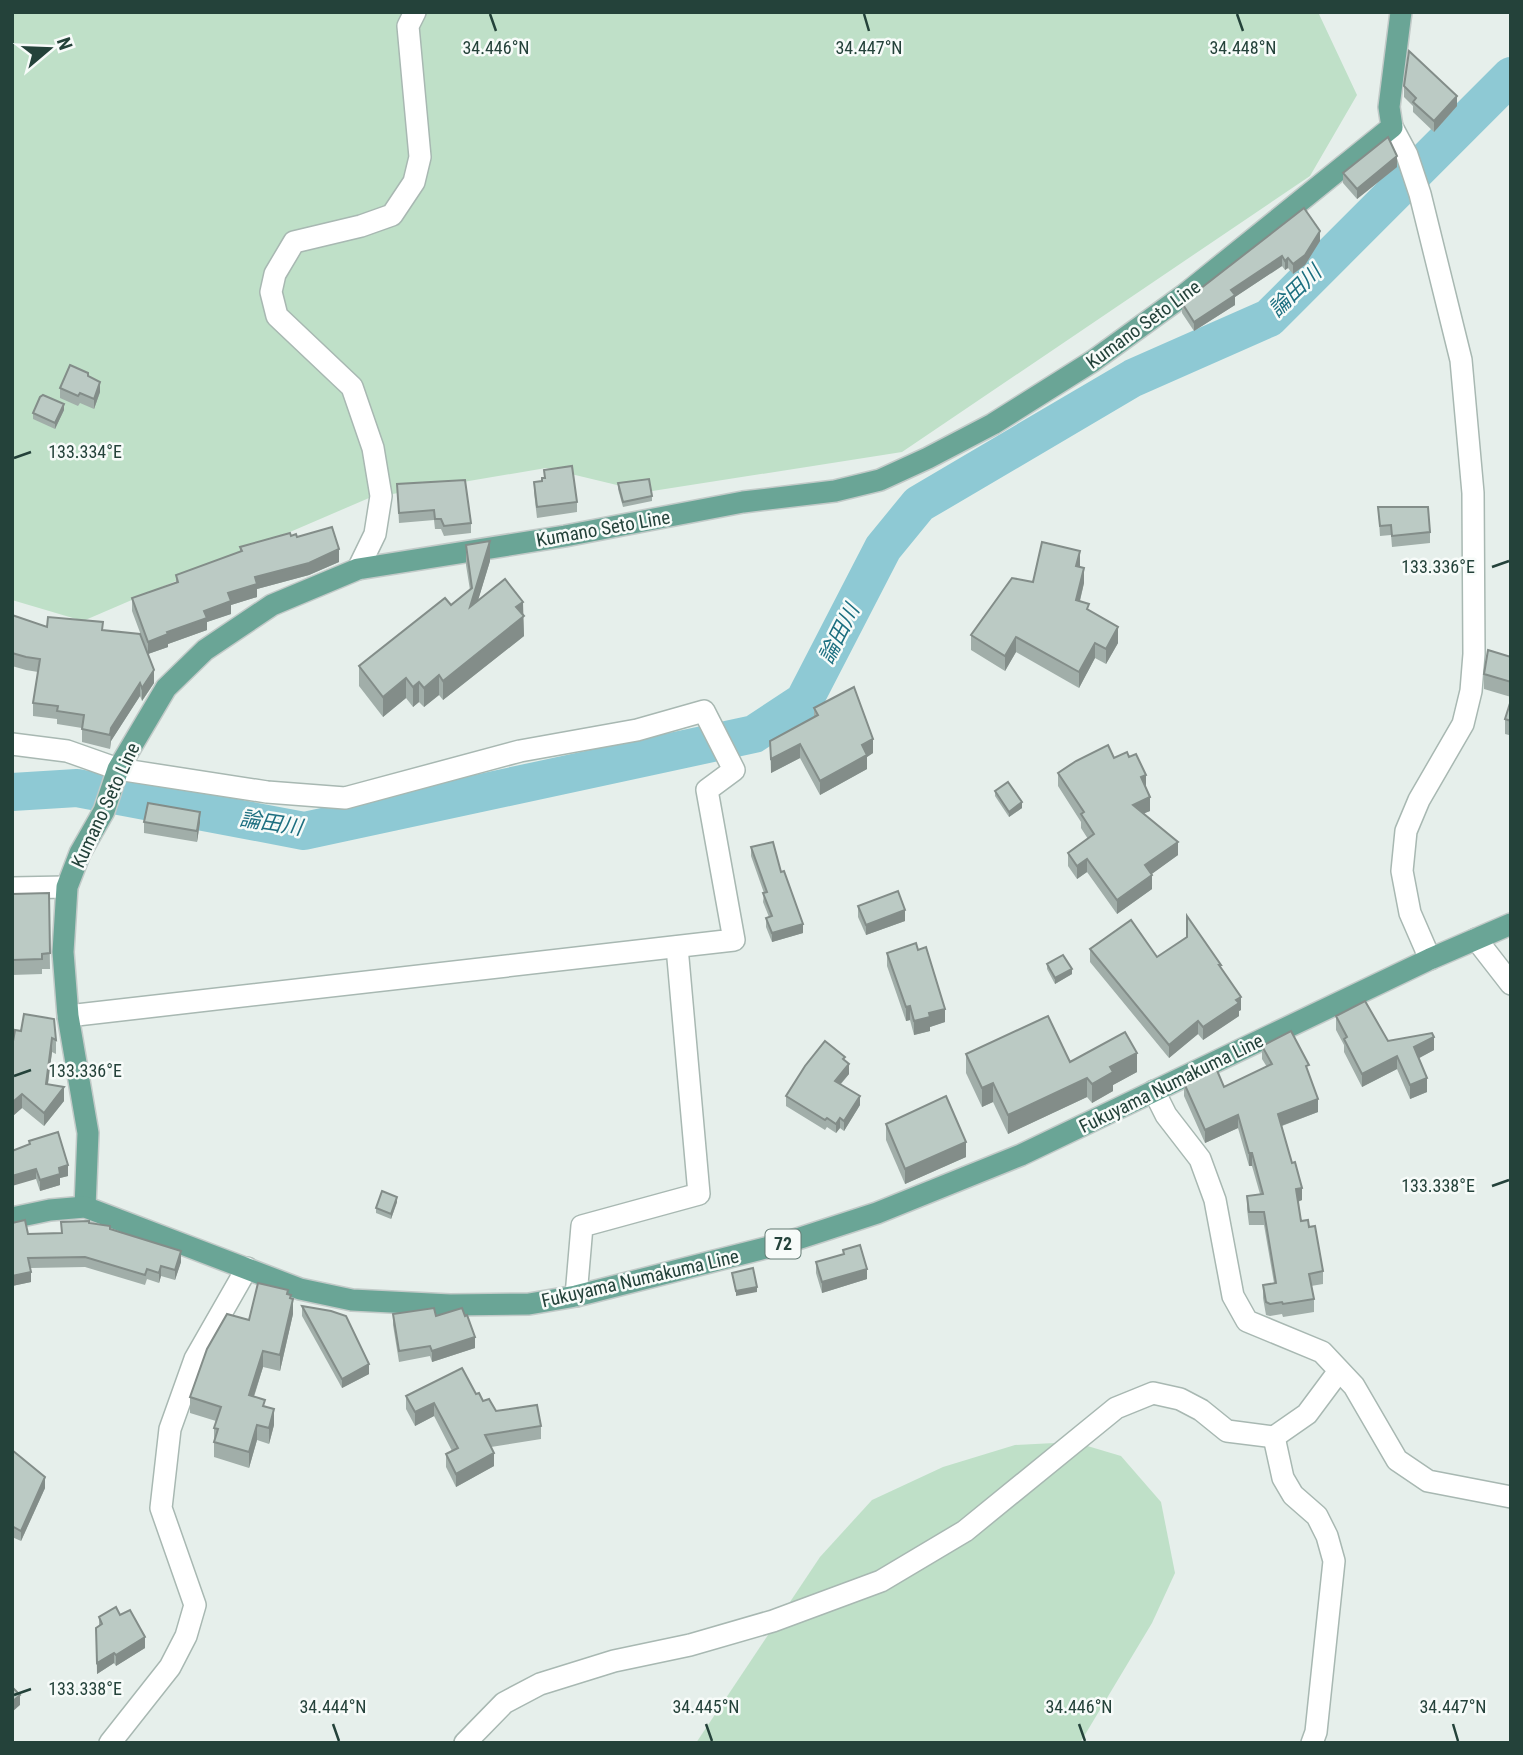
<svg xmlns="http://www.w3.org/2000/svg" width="1523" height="1755" font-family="'Roboto Condensed','Noto Sans JP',sans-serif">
  <rect width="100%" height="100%" fill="#e6efeb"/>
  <!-- green -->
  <g fill="#bfe0c8">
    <path d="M12,12H1318L1357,95L1310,176L902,452L646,492L546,468L369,498L83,621L12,600Z"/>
    <path d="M1074,1442L1121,1456L1161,1502L1175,1573L1152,1623L1080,1743H696L820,1557L872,1500L943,1467L1015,1445Z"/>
  </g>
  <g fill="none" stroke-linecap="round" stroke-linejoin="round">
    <!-- river -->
    <path stroke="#8ec9d4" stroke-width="38" d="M12,792L77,788L304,831L754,734L804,701L883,548L919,504L1133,378L1269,318L1511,76"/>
    <!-- minor casing -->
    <g stroke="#a8b8b2" stroke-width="24">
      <g id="minor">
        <path d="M1392,127L1407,155L1420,194L1461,360L1473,493L1474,654L1471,691L1463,724L1419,800L1406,831L1402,871L1410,913L1430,959"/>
        <path d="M358,569L375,534L381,496L373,448L352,387L277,316L271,292L275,274L294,242L361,226L392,215L414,182L420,157L408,26L415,12"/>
        <path d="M12,744L67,751L118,769L267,792L345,798L520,751L637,730L704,711L734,770L707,790L734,940L68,1016"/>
        <path d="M12,888L67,887"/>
        <path d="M1476,939L1511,984"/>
        <path d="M1154,1091L1166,1115L1200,1159L1215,1200L1233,1296L1247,1321L1322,1352L1354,1386L1397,1460L1428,1481L1511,1497"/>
        <path d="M576,1296L582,1226L699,1194L677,947"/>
        <path d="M1274,1437L1283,1478L1293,1495L1317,1516L1327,1536L1334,1561L1316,1732L1312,1743"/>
        <path d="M110,1743L170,1667L186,1636L195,1605L161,1508L170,1429L195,1359L247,1268"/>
        <path d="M465,1743L504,1703L540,1684L614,1661L690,1645L773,1621L881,1581L965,1531L1116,1408L1153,1393L1180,1399L1201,1410L1227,1431L1274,1437L1307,1414L1339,1371"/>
      </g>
    </g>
    <!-- major casing -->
    <g stroke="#c2cac8" stroke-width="24">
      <g id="major">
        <path d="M85,1207L88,1133L68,1016L63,952L67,887L80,853L104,811L118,769L166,688L205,650L272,605L358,569L565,536L743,502L835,491L880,480L928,458L993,424L1093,361L1184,295L1392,127L1389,107L1401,12"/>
        <path d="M12,1218L50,1210L85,1207L300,1289L352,1300L450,1305L529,1304L576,1296L785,1243L877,1213L1021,1155L1430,959L1511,924"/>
      </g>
    </g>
    <!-- minor -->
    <use href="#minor" stroke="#fff" stroke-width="21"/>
    <!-- major -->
    <use href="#major" stroke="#6aa596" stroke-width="21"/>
  </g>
  <!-- wall -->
  <g fill="#a1aea9">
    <path d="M1404,86L1457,106L1434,132L1413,112V106L1404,97Z"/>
    <path d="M1397,167L1357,199L1343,183V173Z"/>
    <path d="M1304,208L1320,241L1305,265L1293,274L1288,268L1285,270L1282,266L1235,297V305L1194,331L1182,313V303Z"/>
    <path d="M88,376L100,392L94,409L80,403L78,406L60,398V388Z"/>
    <path d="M64,410L55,429L33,419V413Z"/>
    <path d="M544,470L577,502V512L537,518L534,492V482L542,481L544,478Z"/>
    <path d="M618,483L652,496V501L623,507L618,489Z"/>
    <path d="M397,484L471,523V533L444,536L441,529H435L434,520L399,523Z"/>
    <path d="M1378,507L1430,532V543L1392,547L1391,535L1380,536Z"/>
    <path d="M291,536L297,537L339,562L309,575L257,589V597L231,605V614L207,622V630L168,644V647L148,654L132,611V598L176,583V575L240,552V547Z"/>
    <path d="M466,545L490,561L478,600L523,615L524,636L443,700L439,695L424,707L419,702L413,707L406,698L383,717L359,686V666L451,605L470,590L466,565Z"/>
    <path d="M1080,567L1084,583L1080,601L1118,643L1106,664L1095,658L1079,688L1016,652L1005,671L971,650V635L1033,582Z"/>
    <path d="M12,615L47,627L103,630L154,683L142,701L140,696L111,741L110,749L82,742V728L57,724V719L33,716V703L38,672L26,670L12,666Z"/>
    <path d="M1511,657V697L1484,689V674Z"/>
    <path d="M1511,700V741H1509V735L1505,734V719Z"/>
    <path d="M814,708L873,753L867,757V769L820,795L800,758L771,773L770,741L814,717Z"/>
    <path d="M1058,773L1146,789L1150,811L1144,813L1178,855L1151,874L1152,889L1117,914L1087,872L1077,879L1068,866V853L1088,839L1081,828V822L1058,786Z"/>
    <path d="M995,791L1022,808L1009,817L995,796Z"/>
    <path d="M144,822H200L197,842L144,833Z"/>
    <path d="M751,847L803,933L772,942L766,927V918L769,917L763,902L764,893L751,856Z"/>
    <path d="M49,893L50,969H42V974L12,975V894Z"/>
    <path d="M858,906L905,921L866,935L858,917Z"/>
    <path d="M1090,949L1157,957L1221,968L1241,1010L1239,1011V1016L1203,1040L1198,1034L1169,1058L1090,962Z"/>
    <path d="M887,953L945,1022L930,1027V1031L914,1035L910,1020L906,1021L887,966Z"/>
    <path d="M1047,964L1072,974L1055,984L1047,969Z"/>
    <path d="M1336,1016L1388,1041L1434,1050L1418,1058L1427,1092L1410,1099L1397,1069L1362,1087L1344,1052V1045L1336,1030Z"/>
    <path d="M15,1030L56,1040V1054L52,1052L48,1084L64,1101L44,1126L22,1108L14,1115H12V1047Z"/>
    <path d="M1262,1046L1309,1075L1318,1112L1282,1126L1302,1200L1298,1202L1301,1221L1309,1227L1323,1271V1284L1311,1286L1314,1299V1312L1283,1317L1282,1314L1270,1316L1266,1315L1263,1298V1285L1274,1283L1264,1225H1249L1247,1209V1196L1260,1194L1252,1166H1249L1238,1128L1205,1143L1184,1096V1083L1224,1087L1267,1067L1262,1059Z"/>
    <path d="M966,1054L1070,1062L1137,1072L1113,1085V1091L1092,1103L1087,1097L1008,1134L993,1102L982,1107L966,1073Z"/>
    <path d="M845,1061L849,1074L841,1084L860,1105L844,1131L840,1128L836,1133L827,1127L825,1130L786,1106V1096Z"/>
    <path d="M886,1124L966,1157L905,1184L886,1140Z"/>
    <path d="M29,1141L68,1176L60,1178V1185L40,1191L36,1179Z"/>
    <path d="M397,1202L391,1219L376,1213V1208Z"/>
    <path d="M12,1223L28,1234L61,1233L89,1223L110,1229L181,1262L175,1280L161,1276L159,1283L147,1279L145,1285L85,1267L31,1268V1282L12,1286Z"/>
    <path d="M843,1250L867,1279L822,1293L816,1273V1262L843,1254Z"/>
    <path d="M288,1294L291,1298L293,1314L280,1371L263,1367L254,1397L265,1406L274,1425L269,1444L257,1440L249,1468L214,1457V1428L216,1421L190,1413V1397Z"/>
    <path d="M302,1306L369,1374L342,1388L302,1316Z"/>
    <path d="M393,1314L436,1316L475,1348L432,1362L430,1356L399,1362L393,1325Z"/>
    <path d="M476,1394L496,1411L541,1426V1439L491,1447L494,1466L456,1487L446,1467V1454L452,1451L434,1416L415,1426L406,1409V1396Z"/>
    <path d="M12,1450L45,1488L21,1541L12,1537Z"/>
    <path d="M120,1615L145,1648L116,1666L114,1663L97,1674L96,1628L99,1626V1617Z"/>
  </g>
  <!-- shaded-wall -->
  <g fill="#838d89">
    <path d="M1457,96V106L1434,132V121Z"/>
    <path d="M1397,156V167L1357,199V189Z"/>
    <path d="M1320,231V241L1305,265L1293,274V264Z"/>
    <path d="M1282,256V266L1235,297V305L1194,331V322L1231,290Z"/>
    <path d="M1288,258V268L1285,270V261Z"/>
    <path d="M100,382V392L94,409V399Z"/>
    <path d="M64,404V410L55,429V423Z"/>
    <path d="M490,541V561L470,627V607Z"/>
    <path d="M339,549V562L309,575L257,589V597L231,605V614L207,622V630L168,644V647L148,654V642L204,611L228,593L255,577Z"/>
    <path d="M1080,551V566H1076Z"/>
    <path d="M1084,568V583L1076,616V600Z"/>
    <path d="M523,602L524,636L443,700V681L516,607Z"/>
    <path d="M1118,627V643L1106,664V649Z"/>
    <path d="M1016,637V652L1005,671V656Z"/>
    <path d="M1095,643V658L1079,688V672Z"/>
    <path d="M154,670V683L142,701V688Z"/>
    <path d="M439,675V695L424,707V688Z"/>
    <path d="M406,678V698L383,717V697Z"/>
    <path d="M419,682V702L413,707V687Z"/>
    <path d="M140,683V696L111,741L110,749L111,728Z"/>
    <path d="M873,739V753L867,757V769L820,795V781L862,745Z"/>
    <path d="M800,744V758L771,773V759Z"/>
    <path d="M1146,775V788L1141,777Z"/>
    <path d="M1150,797V811L1133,818V805Z"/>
    <path d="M1022,802V808L1009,817V812Z"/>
    <path d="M200,812V822L197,842V831Z"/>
    <path d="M1178,842V855L1145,879V865Z"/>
    <path d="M1087,859V872L1077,879V866Z"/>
    <path d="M1152,875V889L1117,914V900Z"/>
    <path d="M905,910V921L866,935V925Z"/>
    <path d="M803,924V933L772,942V933Z"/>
    <path d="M1072,969V974L1055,984V978Z"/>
    <path d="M1241,997V1010L1239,1011V1016L1203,1040V1027Z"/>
    <path d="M910,1006V1020L906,1021V1007Z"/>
    <path d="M945,1009V1022L930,1027V1031L914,1035V1021L929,1013Z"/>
    <path d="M1198,1021V1034L1169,1058V1045Z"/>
    <path d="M1434,1037V1050L1414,1061V1047Z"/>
    <path d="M52,1038V1052L46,1098V1084Z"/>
    <path d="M1137,1053V1072L1113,1085V1091L1092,1103V1084L1110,1067Z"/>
    <path d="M1397,1056V1069L1362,1087V1074Z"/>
    <path d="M849,1064V1074L835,1090V1081Z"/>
    <path d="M1087,1078V1097L1008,1134V1115Z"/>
    <path d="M1427,1078V1092L1410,1099V1085Z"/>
    <path d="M993,1083V1102L982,1107V1088Z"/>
    <path d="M64,1087V1101L44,1126V1113Z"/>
    <path d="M22,1094V1108L14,1115V1101Z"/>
    <path d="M860,1096V1105L844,1131V1121Z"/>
    <path d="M1318,1099V1112L1278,1127V1114Z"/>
    <path d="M1238,1115V1128L1205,1143V1130Z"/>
    <path d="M840,1118V1128L836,1133V1124Z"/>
    <path d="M966,1142V1157L905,1184V1169Z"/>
    <rect x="1249" y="1153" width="3" height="13"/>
    <path d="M68,1165V1176L60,1178V1185L40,1191V1180L59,1168Z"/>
    <path d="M36,1169V1179L12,1186V1176Z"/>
    <path d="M1302,1188V1200L1296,1202V1189Z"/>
    <path d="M397,1197V1202L391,1219V1214Z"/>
    <path d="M181,1251V1262L175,1280V1270Z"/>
    <path d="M161,1266V1276L159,1283V1273Z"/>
    <path d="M867,1269V1279L822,1293V1282Z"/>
    <path d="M31,1272V1282L12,1286V1276Z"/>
    <path d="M757,1287V1292L736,1296V1291Z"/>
    <path d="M293,1299V1314L280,1371V1355Z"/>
    <path d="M475,1337V1348L432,1362V1351Z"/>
    <path d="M263,1351V1367L249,1411V1395Z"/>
    <path d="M369,1364V1374L342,1388V1379Z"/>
    <path d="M434,1403V1416L415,1426V1412Z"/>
    <path d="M274,1409V1425L269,1444V1428Z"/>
    <path d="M257,1425V1440L249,1468V1452Z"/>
    <path d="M494,1453V1466L456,1487V1474Z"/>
    <path d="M45,1477V1488L21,1541V1531Z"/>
    <path d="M145,1637V1648L116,1666V1655Z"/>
    <path d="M114,1653V1663L97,1674V1663Z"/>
    <path d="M20,1695V1705L12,1712V1702Z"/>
  </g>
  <!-- building -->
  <g fill="#bbcac4" stroke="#838d89" stroke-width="2">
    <path d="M1409,51L1457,96L1434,121L1413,102L1416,98L1404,86Z"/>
    <path d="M1388,137L1397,156L1357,189L1343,173Z"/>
    <path d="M1304,208L1320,231L1305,255L1293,264L1288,258L1285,261L1282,256L1231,290L1235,295L1194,322L1182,303Z"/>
    <path d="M70,365L88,373V376L100,382L94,399L80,393L78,396L60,388Z"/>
    <path d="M43,395L64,404L55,423L33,413L40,397Z"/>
    <path d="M572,466L577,502L537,507L534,482L542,481V478H545L544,470Z"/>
    <path d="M649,479L652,496L623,502L618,483Z"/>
    <path d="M465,480L471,523L444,526L441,519H435L434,510L399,513L397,484Z"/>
    <path d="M1378,507H1428L1430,532L1392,536L1391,525L1380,526Z"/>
    <path d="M332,527L339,549L309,563L255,577L257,584L228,593L231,601L204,611L207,618L167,632L168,634L148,642L132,598L178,582L176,575L242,551L240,547L290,533L291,536L296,534L297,537Z"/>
    <path d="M490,541L470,607L505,579L523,602L516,607L524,616L443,681L439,675L424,688L419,682L413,687L406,678L383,697L359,666L445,598L451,605L472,588L466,545Z"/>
    <path d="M1042,542L1080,551L1076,566L1084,568L1076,600L1089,604L1087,609L1118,627L1106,649L1095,643L1079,672L1016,637L1005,656L971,635L1012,578L1033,582Z"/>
    <path d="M12,615L47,627L48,617L103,622L102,630L140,634L154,670L142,688L140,683L111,728L110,735L82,729L84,715L57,711L58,706L33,703L40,659L26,657L12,653Z"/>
    <path d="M1488,650L1511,657V682L1484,674Z"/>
    <path d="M854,687L873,739L862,745L867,755L820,781L800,744L771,759L770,741L818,715L814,708Z"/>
    <path d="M1511,700V721L1505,719Z"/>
    <path d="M1108,745L1114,758L1127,752L1129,757L1136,754L1146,775L1141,777L1150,797L1133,805L1178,842L1145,865L1152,875L1117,900L1087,859L1077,866L1068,853L1094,834L1081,814L1084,812L1058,773L1076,761Z"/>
    <path d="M1008,782L1022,802L1009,812L995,791Z"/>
    <path d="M148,803L200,812L197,831L144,822Z"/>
    <path d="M773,842L781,872L784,871L803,924L772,933L766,918L772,916L763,893L767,892L751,847Z"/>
    <path d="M898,891L905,910L866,925L858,906Z"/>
    <path d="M49,893L50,953L42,954V959L12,960V894Z"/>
    <path d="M1187,916L1221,965H1219L1241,997L1236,1000L1239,1003L1203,1027L1198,1021L1169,1045L1090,949L1131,920L1157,957L1187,937Z"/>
    <path d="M916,943L918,950L926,947L945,1009L929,1013L930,1017L914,1021L910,1006L906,1007L887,953Z"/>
    <path d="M1063,955L1072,969L1055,978L1047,964Z"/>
    <path d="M1365,1001L1388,1041L1432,1033L1434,1037L1414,1047L1427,1078L1410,1085L1397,1056L1362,1074L1344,1039L1347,1037L1336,1016Z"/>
    <path d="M24,1014L54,1019L56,1040L52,1038L46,1084L64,1087L44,1113L22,1094L14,1101H12V1047L15,1030L21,1031Z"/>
    <path d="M1048,1016L1070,1062L1125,1032L1137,1053L1110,1067L1113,1072L1092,1084L1087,1078L1008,1115L993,1083L982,1088L966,1054Z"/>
    <path d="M1291,1031L1309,1065L1306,1066L1318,1099L1278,1114L1292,1163L1295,1162L1302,1188L1296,1189L1301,1221L1308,1220L1309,1227L1315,1226L1323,1271L1309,1274L1314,1299L1283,1304L1282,1302L1270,1304L1266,1302L1263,1285L1276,1283L1264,1212H1249L1247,1196L1263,1194L1252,1153H1249L1238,1115L1205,1130L1184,1083L1216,1068L1224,1087L1272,1064L1262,1046Z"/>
    <path d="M825,1041L845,1057L843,1059L849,1064L835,1081L860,1096L844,1121L840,1118L836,1124L827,1118L825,1120L786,1096L805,1066Z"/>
    <path d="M946,1096L966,1142L905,1169L886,1124Z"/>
    <path d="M58,1132L68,1165L59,1168L60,1174L40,1180L36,1169L12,1176V1151L30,1144L29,1141Z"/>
    <path d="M382,1191L397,1197L391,1214L376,1208Z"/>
    <path d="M25,1220L28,1234L62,1233L61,1222L89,1221V1223L110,1226V1229L181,1251L175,1270L161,1266L159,1273L147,1269L145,1275L85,1257L28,1258L31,1272L12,1276V1223Z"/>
    <path d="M860,1245L867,1269L822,1282L816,1262L844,1254L843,1250Z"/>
    <path d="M753,1268L757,1287L736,1291L732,1273Z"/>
    <path d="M258,1283L288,1290L287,1294L291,1295L290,1298L293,1299L280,1355L263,1351L249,1395L265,1400L263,1406L274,1409L269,1428L257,1425L249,1452L214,1442L218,1429L214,1428L221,1407L190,1397L207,1349L227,1314L249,1320Z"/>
    <path d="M302,1306L331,1311L346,1316L369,1364L342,1379Z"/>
    <path d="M434,1308L436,1316L462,1308L465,1316L467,1315L475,1337L432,1351L430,1346L399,1351L393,1314Z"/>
    <path d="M462,1368L476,1394L479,1393L483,1401L489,1399L496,1411L537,1405L541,1426L485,1435L494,1453L456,1474L446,1454L458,1448L434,1403L415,1412L406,1396Z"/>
    <path d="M12,1450L45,1477L21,1531L12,1526Z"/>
    <path d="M116,1607L120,1615L130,1610L145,1637L116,1655L114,1653L97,1663L96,1628L102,1624L99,1617Z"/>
    <path d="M12,1687L20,1695L12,1702Z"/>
  </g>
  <!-- ticks -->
  <path fill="none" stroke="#24423a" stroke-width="2.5" d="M490,14L496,31M864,14L869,31M1237,14L1243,31M14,458L31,452M1492,567L1509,561M14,1076L31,1070M1492,1186L1509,1180M14,1695L31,1689M333,1724L339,1741M706,1724L712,1741M1079,1724L1085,1741M1453,1724L1458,1741"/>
  <g text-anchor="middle" stroke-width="5" stroke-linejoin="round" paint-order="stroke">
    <!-- shield labels -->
    <rect fill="#f7fbf9" stroke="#637a73" stroke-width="2" x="765.5" y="1229.5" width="35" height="29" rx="5"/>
    <g font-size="18" font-weight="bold" fill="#24423a">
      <text x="783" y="1250">72</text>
    </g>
    <!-- street labels -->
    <g font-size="19" fill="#24423a" stroke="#f7fbf9">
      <text transform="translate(1143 324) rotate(-36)" y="7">Kumano Seto Line</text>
      <text transform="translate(603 528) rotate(-10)" y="7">Kumano Seto Line</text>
      <text transform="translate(105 805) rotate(-65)" y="7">Kumano Seto Line</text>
      <text transform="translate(1171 1083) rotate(-26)" y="7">Fukuyama Numakuma Line</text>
      <text transform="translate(640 1278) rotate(-13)" y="7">Fukuyama Numakuma Line</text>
    </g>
    <!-- water labels -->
    <g font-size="21" font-style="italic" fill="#1c6f80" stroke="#f7fbf9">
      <text transform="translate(1295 291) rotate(-44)" y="7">論田川</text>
      <text transform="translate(839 634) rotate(-63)" y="7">論田川</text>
      <text transform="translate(271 823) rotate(9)" y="7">論田川</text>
    </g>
  </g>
  <g font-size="18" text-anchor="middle" fill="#24423a" stroke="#f7fbf9" stroke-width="5" stroke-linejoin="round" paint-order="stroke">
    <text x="1243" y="54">34.448°N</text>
    <text x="496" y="54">34.446°N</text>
    <text x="869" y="54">34.447°N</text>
    <text x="85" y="458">133.334°E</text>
    <text x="1438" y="573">133.336°E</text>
    <text x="85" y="1077">133.336°E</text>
    <text x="1438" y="1192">133.338°E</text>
    <text x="85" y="1695">133.338°E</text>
    <text x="333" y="1713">34.444°N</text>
    <text x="706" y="1713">34.445°N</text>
    <text x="1079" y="1713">34.446°N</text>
    <text x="1453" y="1713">34.447°N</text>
  </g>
  <!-- border -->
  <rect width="1523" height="1755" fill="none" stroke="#24423a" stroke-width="28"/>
  <!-- north arrow -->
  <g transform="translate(49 49) rotate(71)" stroke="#f7fbf9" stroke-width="5" paint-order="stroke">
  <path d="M0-5L12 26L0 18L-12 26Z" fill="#24423a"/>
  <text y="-10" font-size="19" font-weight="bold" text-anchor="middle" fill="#24423a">N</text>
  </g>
</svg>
